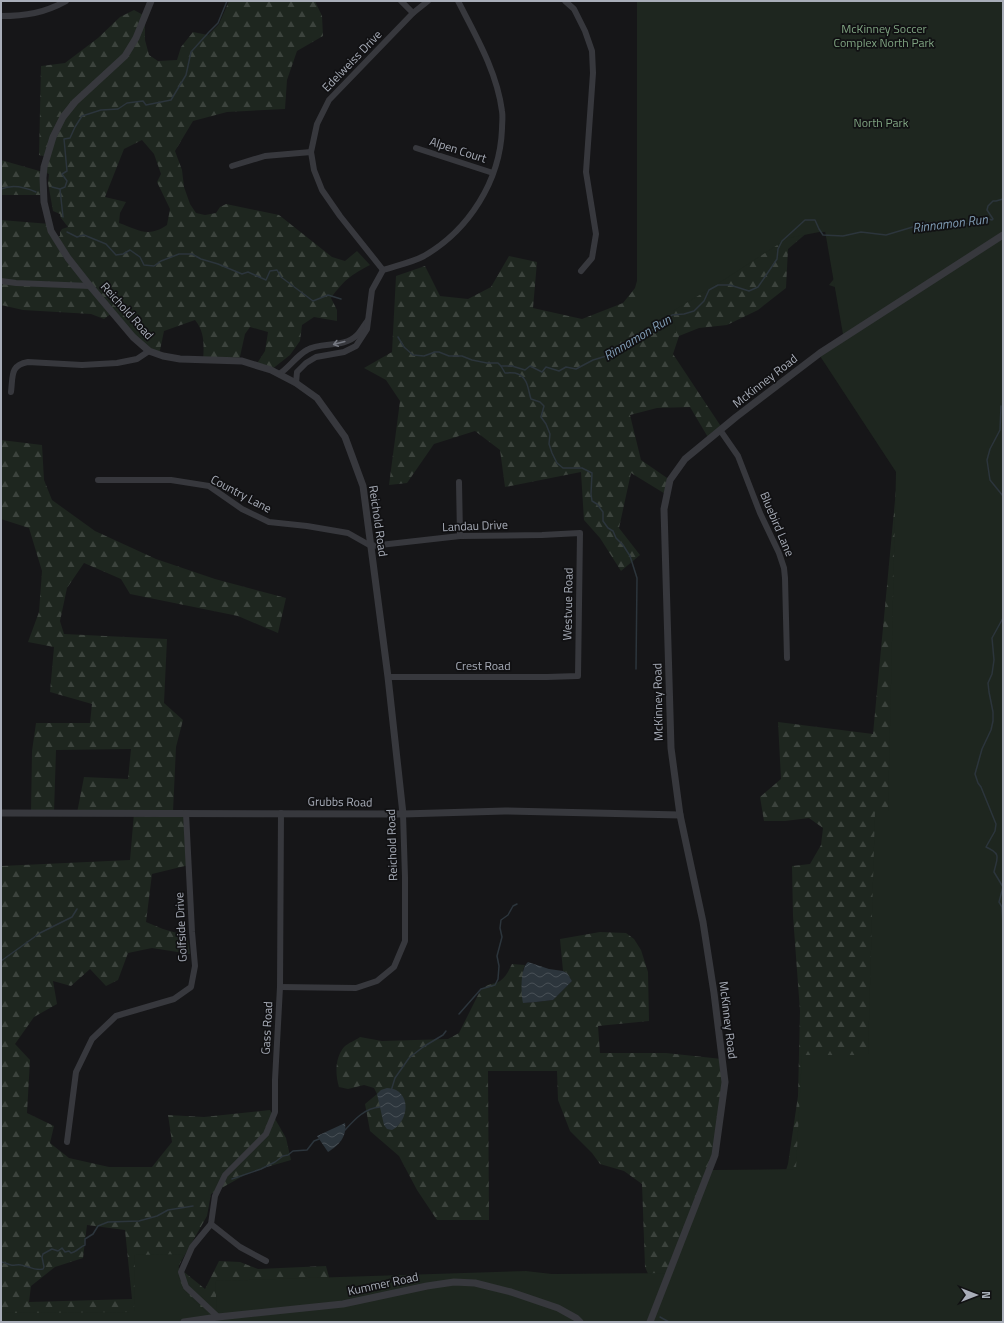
<svg xmlns="http://www.w3.org/2000/svg" width="1004" height="1323" font-family="'Titillium Web',sans-serif">
  <defs>
    <pattern id="forest-firs" width="22" height="20" patternUnits="userSpaceOnUse"><rect width="22" height="20" fill="#1e261f"/><path d="M5 1l3.5 6h-7zM16 11l3.5 6h-7z" fill="#3c433d"/></pattern>
    <pattern id="water-waves" width="16" height="10" patternUnits="userSpaceOnUse"><rect width="16" height="10" fill="#2c353c"/><path d="M0 5q4-4 8 0t8 0" fill="none" stroke="#485056"/></pattern>
  </defs>
  <rect width="100%" height="100%" fill="#161618"/>
  <!-- forest -->
  <g fill="url(#forest-firs)" fill-rule="evenodd">
    <path d="M229,1H315L322,16L323,36L297,51L287,80L285,109L227,112L193,121L175,151L182,170L184,187L190,204L196,213L205,215L216,213L220,207L226,204L279,215L332,257L345,261L357,251L370,265C351,275 344,280 331,298L337,310V321L314,317L302,325L300,341L290,355L271,370L256,365L265,351L268,332L250,327L245,334L239,361L203,360C204,346 205,332 195,320L164,331L159,355L149,351L112,313L104,319L91,314L23,310L1,305V220L50,224L56,238L60,236V232L62,229L68,227L61,218L60,214L53,211L48,183L49,174L44,172V195H1V160L43,172L47,157L39,155L41,66L65,63L98,38L120,17L134,10L145,16V40L149,55L158,61L177,60L181,47L193,32L208,35L219,24ZM142,140L154,154L161,174L157,182L170,209L167,225C148,238 139,230 119,223L120,213L126,202L105,197L124,149Z"/>
    <path d="M846,1L850,292L829,285L842,269L840,232H808L788,249L786,288L758,310L727,325L699,328L679,336L673,354L722,428L709,439L690,407L657,408L630,415L641,460L670,480L667,495L631,473L619,528L640,555L621,571L600,538L584,520L581,472L505,487L500,450L475,431L434,444L407,483L389,485L400,401L386,380L364,368L392,352L396,276L425,266L440,296L468,299L491,287L509,256L537,262L533,308L582,319L623,303L635,288L642,263Z"/>
    <path d="M1003,375V1322L780,1189L788,1164L798,1096L800,1011L793,916L792,866L810,864L821,845L823,828L809,818L785,821H764L760,797L781,779L778,722L873,734L899,458Z"/>
    <path d="M1,440L42,445L44,480L52,500L95,531L156,559L215,579L286,598L278,633L238,616L130,594L121,579L84,563L67,588L60,621L64,634L167,639L164,703L183,720L176,747L173,812L186,813L189,865L152,874L146,922L163,929L187,936L190,954L152,948L128,953L118,980L106,986L90,969L71,986L53,981L57,1004L34,1017L15,1044L30,1060L27,1113L54,1126L50,1143L69,1158L109,1167H152L172,1142L168,1115L204,1117L270,1110L286,1138L291,1160L250,1172L211,1194L207,1216L178,1267L205,1289L219,1261L240,1262L258,1269L326,1266L331,1285L184,1322H1V866L130,860L134,813H77L84,777L128,779L131,749L56,750L54,813H31L32,751L36,723H90L92,704L50,692L54,647L28,642L39,612L42,571L29,528L1,519ZM87,1225L125,1230L132,1299L29,1302L31,1286L55,1267L83,1258Z"/>
    <path d="M600,932L626,933L634,939L641,950L648,972L649,1021L598,1026L600,1053H666L722,1059L725,1082L715,1155L692,1213L871,1289L649,1276L645,1267L642,1184L624,1171L600,1164L592,1153L570,1131L558,1100L557,1071H488L489,1220H437L417,1190L399,1156L370,1131L365,1104L377,1094L374,1088L364,1085L348,1089L339,1087C335,1074 335,1058 344,1047C348,1043 356,1040 360,1037L382,1041L448,1039L459,1033L480,991C488,982 494,985 500,981C506,977 509,970 512,964L525,965L523,970V1003L536,1002L553,1000L572,981L567,973L563,971L560,939Z"/>
  </g>
  <!-- park -->
  <path fill="#1e261f" d="M637,1H1003V1322H1V1313L134,1312L135,1255L184,1254C168,1279 189,1295 206,1312L217,1310L215,1281L526,1271L552,1274L671,1273L711,1170L796,1169L802,1055H868L875,812H888L896,472L820,356L844,340L825,231L788,238L716,285L673,311L676,333H637Z"/>
  <!-- water -->
  <g fill="url(#water-waves)">
    <path d="M528,962L549,969L563,971L567,973L572,981L553,1000L536,1002L523,1003C521,992 520,969 528,962Z"/>
    <path d="M387,1088C390,1088 394,1089 396,1090C412,1099 406,1123 392,1130L387,1129L384,1125L377,1094L381,1090Z"/>
    <path d="M345,1123C347,1137 339,1145 328,1152L317,1136Z"/>
  </g>
  <g fill="none" stroke-linecap="round" stroke-linejoin="round">
    <!-- stream -->
    <g stroke="#2c353c" stroke-width="1.5">
      <path d="M52,187L60,189L65,187L67,181L62,174L67,171L64,139L70,138L75,127L82,116L101,110L118,109L127,103L143,101L146,105L171,100L186,75L191,52L209,32L218,23L227,1"/>
      <path d="M1,189C12,184 25,187 36,192"/>
      <path d="M60,189L63,217"/>
      <path d="M67,232L77,237L84,235L106,244L116,255L123,254L130,250L140,257L144,265L154,266L161,261L179,254H192L201,259L218,264L242,274L248,272L266,280L270,271L277,270L281,277L313,301L328,295L341,299"/>
      <path d="M398,337L404,347L413,355L424,356L435,352H439L449,356H462L472,360L487,363H498L501,366H512L525,370L530,366L542,372L546,367L559,371L566,367L576,369L593,360L613,354L622,346L631,342L639,334L648,333L672,315L684,314L694,311L704,301L709,290L718,285H730L749,291L758,287L771,268L777,259L778,249L782,241L805,220H815L819,229L823,235L843,236L861,232L886,235L926,223L955,226L970,223L982,217L992,220L993,219L987,210L988,206L993,201H996L1003,199"/>
      <path d="M501,366L505,373C508,373 514,372 518,374C528,378 528,390 531,399L540,402L544,406L541,417L546,424L550,434L549,444L552,453L557,463L563,468H582L592,473L591,494L592,501L597,504L603,512V521L608,528L613,531L616,538L623,545L630,556L637,578L636,669"/>
      <path d="M1001,406L1000,430L990,449L987,460L990,480L1003,496"/>
      <path d="M1003,618L992,638L994,660L992,674L988,683L989,692L993,712V721L991,730L982,749L975,774L978,783L981,787L996,824L995,831L986,847C1002,854 997,858 994,872L1003,887L999,902L1002,907L1003,925"/>
      <path d="M1,961L40,933L72,917L77,909"/>
      <path d="M459,1014L481,989L495,985L498,979L499,966L497,956L502,937L500,928L501,920L508,915L513,906L517,904"/>
      <path d="M391,1091L395,1078L409,1058L423,1047L443,1035L446,1031"/>
      <path d="M345,1130C355,1119 365,1108 380,1107"/>
      <path d="M232,1179L261,1169L275,1162L283,1156L288,1155L293,1151L307,1150L314,1141L319,1139"/>
      <path d="M1,1262C4,1262 7,1264 11,1265C14,1266 17,1264 21,1265C27,1266 36,1271 43,1269L44,1267L42,1257L43,1254L52,1249L58,1251L62,1248L65,1252L69,1251L71,1253C76,1252 80,1247 85,1245V1239L93,1234L98,1226L108,1222L139,1221L157,1216L168,1210L193,1206"/>
      <path d="M660,1317L669,1322"/>
    </g>
    <!-- minor -->
    <g stroke="#37383d" stroke-width="6">
      <path d="M401,1L413,13"/>
      <path d="M565,1L574,9L585,31L592,51L593,73L586,172L596,234L592,258L581,271"/>
      <path d="M1,16C26,16 44,13 66,1"/>
      <path d="M416,148L493,173"/>
      <path d="M232,166L265,156L311,152"/>
      <path d="M383,270L340,216L322,190L314,170L311,152L317,124L329,100L413,13L428,1"/>
      <path d="M1,281L16,283L90,286"/>
      <path d="M279,374C289,368 296,356 307,350C321,341 343,349 357,335C361,331 364,325 368,320"/>
      <path d="M296,383L297,372L306,363L316,357L344,352L356,346L367,329L372,290L383,270C395,266 413,262 424,256C469,230 500,181 502,129C502,123 503,117 502,111C497,72 476,36 458,1"/>
      <path d="M11,392C13,376 10,365 28,362L82,365L117,363L137,359L149,351"/>
      <path d="M720,430L738,456L760,513L779,553L784,568L785,578L787,658"/>
      <path d="M98,480H171L209,486L242,509L269,522L307,526L348,533L371,546L460,536L542,535L580,533L578,676L547,677H388"/>
      <path d="M459,482L460,536"/>
      <path d="M280,987L356,988L377,981L394,967L405,941V877L403,814"/>
      <path d="M67,1142L76,1072L92,1039L116,1016L174,999L191,987L195,966L192,932L186,813"/>
      <path d="M211,1224L215,1196L225,1175L266,1134L275,1112V1080L280,987L281,813"/>
      <path d="M218,1317L186,1287L181,1272L192,1247L211,1224L240,1247L266,1261"/>
    </g>
    <!-- tertiary -->
    <g stroke="#37383d" stroke-width="7">
      <path d="M151,1L136,38L125,56L75,102L63,117L53,137L44,167L43,178L44,202L51,231L68,258L90,286L133,337L149,351L163,356L180,359L242,361L271,370L296,383L317,398L345,437L363,486L388,677L403,814"/>
      <path d="M1,813L403,814L505,811L680,815"/>
      <path d="M184,1322L218,1317L343,1304L427,1286L454,1282L475,1283L511,1292L558,1308L576,1318L580,1322"/>
      <path d="M650,1322L715,1155L725,1082L714,993L703,922L680,815L671,748L664,509L670,480L685,459L736,417L820,353L1003,235"/>
    </g>
  </g>
  <!-- one-way arrows -->
  <defs><path id="oneway-shaft" d="M-6 0H5M1.5-3L5.5 0L1.5 3" fill="none" stroke-width="1.6" stroke-linecap="round" stroke-linejoin="round"/></defs>
  <use stroke="#757881" href="#oneway-shaft" transform="translate(339 343) rotate(165)"/>
  <g text-anchor="middle" stroke-width="3.5" stroke-linejoin="round" paint-order="stroke">
    <!-- park labels -->
    <g font-size="12" fill="#7fa381" stroke="#111113">
      <text x="884" y="33">McKinney Soccer<tspan x="884" dy="14">Complex North Park</tspan></text>
      <text x="881" y="127">North Park</text>
    </g>
    <!-- street labels -->
    <g font-size="12" fill="#a8adb8" stroke="#111113">
      <text transform="translate(352 61) rotate(-46)" y="4">Edelweiss Drive</text>
      <text transform="translate(458 150) rotate(18)" y="4">Alpen Court</text>
      <text transform="translate(127 311) rotate(48)" y="4">Reichold Road</text>
      <text transform="translate(765 381) rotate(-38)" y="4">McKinney Road</text>
      <text transform="translate(241 494) rotate(28)" y="4">Country Lane</text>
      <text transform="translate(378 521) rotate(82)" y="4">Reichold Road</text>
      <text transform="translate(777 524) rotate(67)" y="4">Bluebird Lane</text>
      <text transform="translate(475 526) rotate(-2)" y="4">Landau Drive</text>
      <text transform="translate(568 604) rotate(-89)" y="4">Westvue Road</text>
      <text x="483" y="670">Crest Road</text>
      <text transform="translate(658 702) rotate(-91)" y="4">McKinney Road</text>
      <text transform="translate(340 802) rotate(1)" y="4">Grubbs Road</text>
      <text transform="translate(392 845) rotate(-92)" y="4">Reichold Road</text>
      <text transform="translate(181 927) rotate(-93)" y="4">Golfside Drive</text>
      <text transform="translate(728 1020) rotate(83)" y="4">McKinney Road</text>
      <text transform="translate(267 1028) rotate(-87)" y="4">Gass Road</text>
      <text transform="translate(383 1284) rotate(-12)" y="4">Kummer Road</text>
    </g>
    <!-- water labels -->
    <g font-size="13" font-style="italic" fill="#7f9bb3" stroke="#111113">
      <text transform="translate(950 223) rotate(-7)" y="5">Rinnamon Run</text>
      <text transform="translate(637 337) rotate(-31)" y="5">Rinnamon Run</text>
    </g>
  </g>
  <!-- border -->
  <rect width="1004" height="1323" fill="none" stroke="#a8adb8" stroke-width="4"/>
  <!-- north arrow -->
  <g transform="translate(976 1295) rotate(90)" stroke="#111113" stroke-width="3" paint-order="stroke">
  <path d="M0-3L7 15L0 10L-7 15Z" fill="#a8adb8"/>
  <text y="-6" font-size="11" font-weight="bold" text-anchor="middle" fill="#a8adb8">N</text>
  </g>
</svg>
